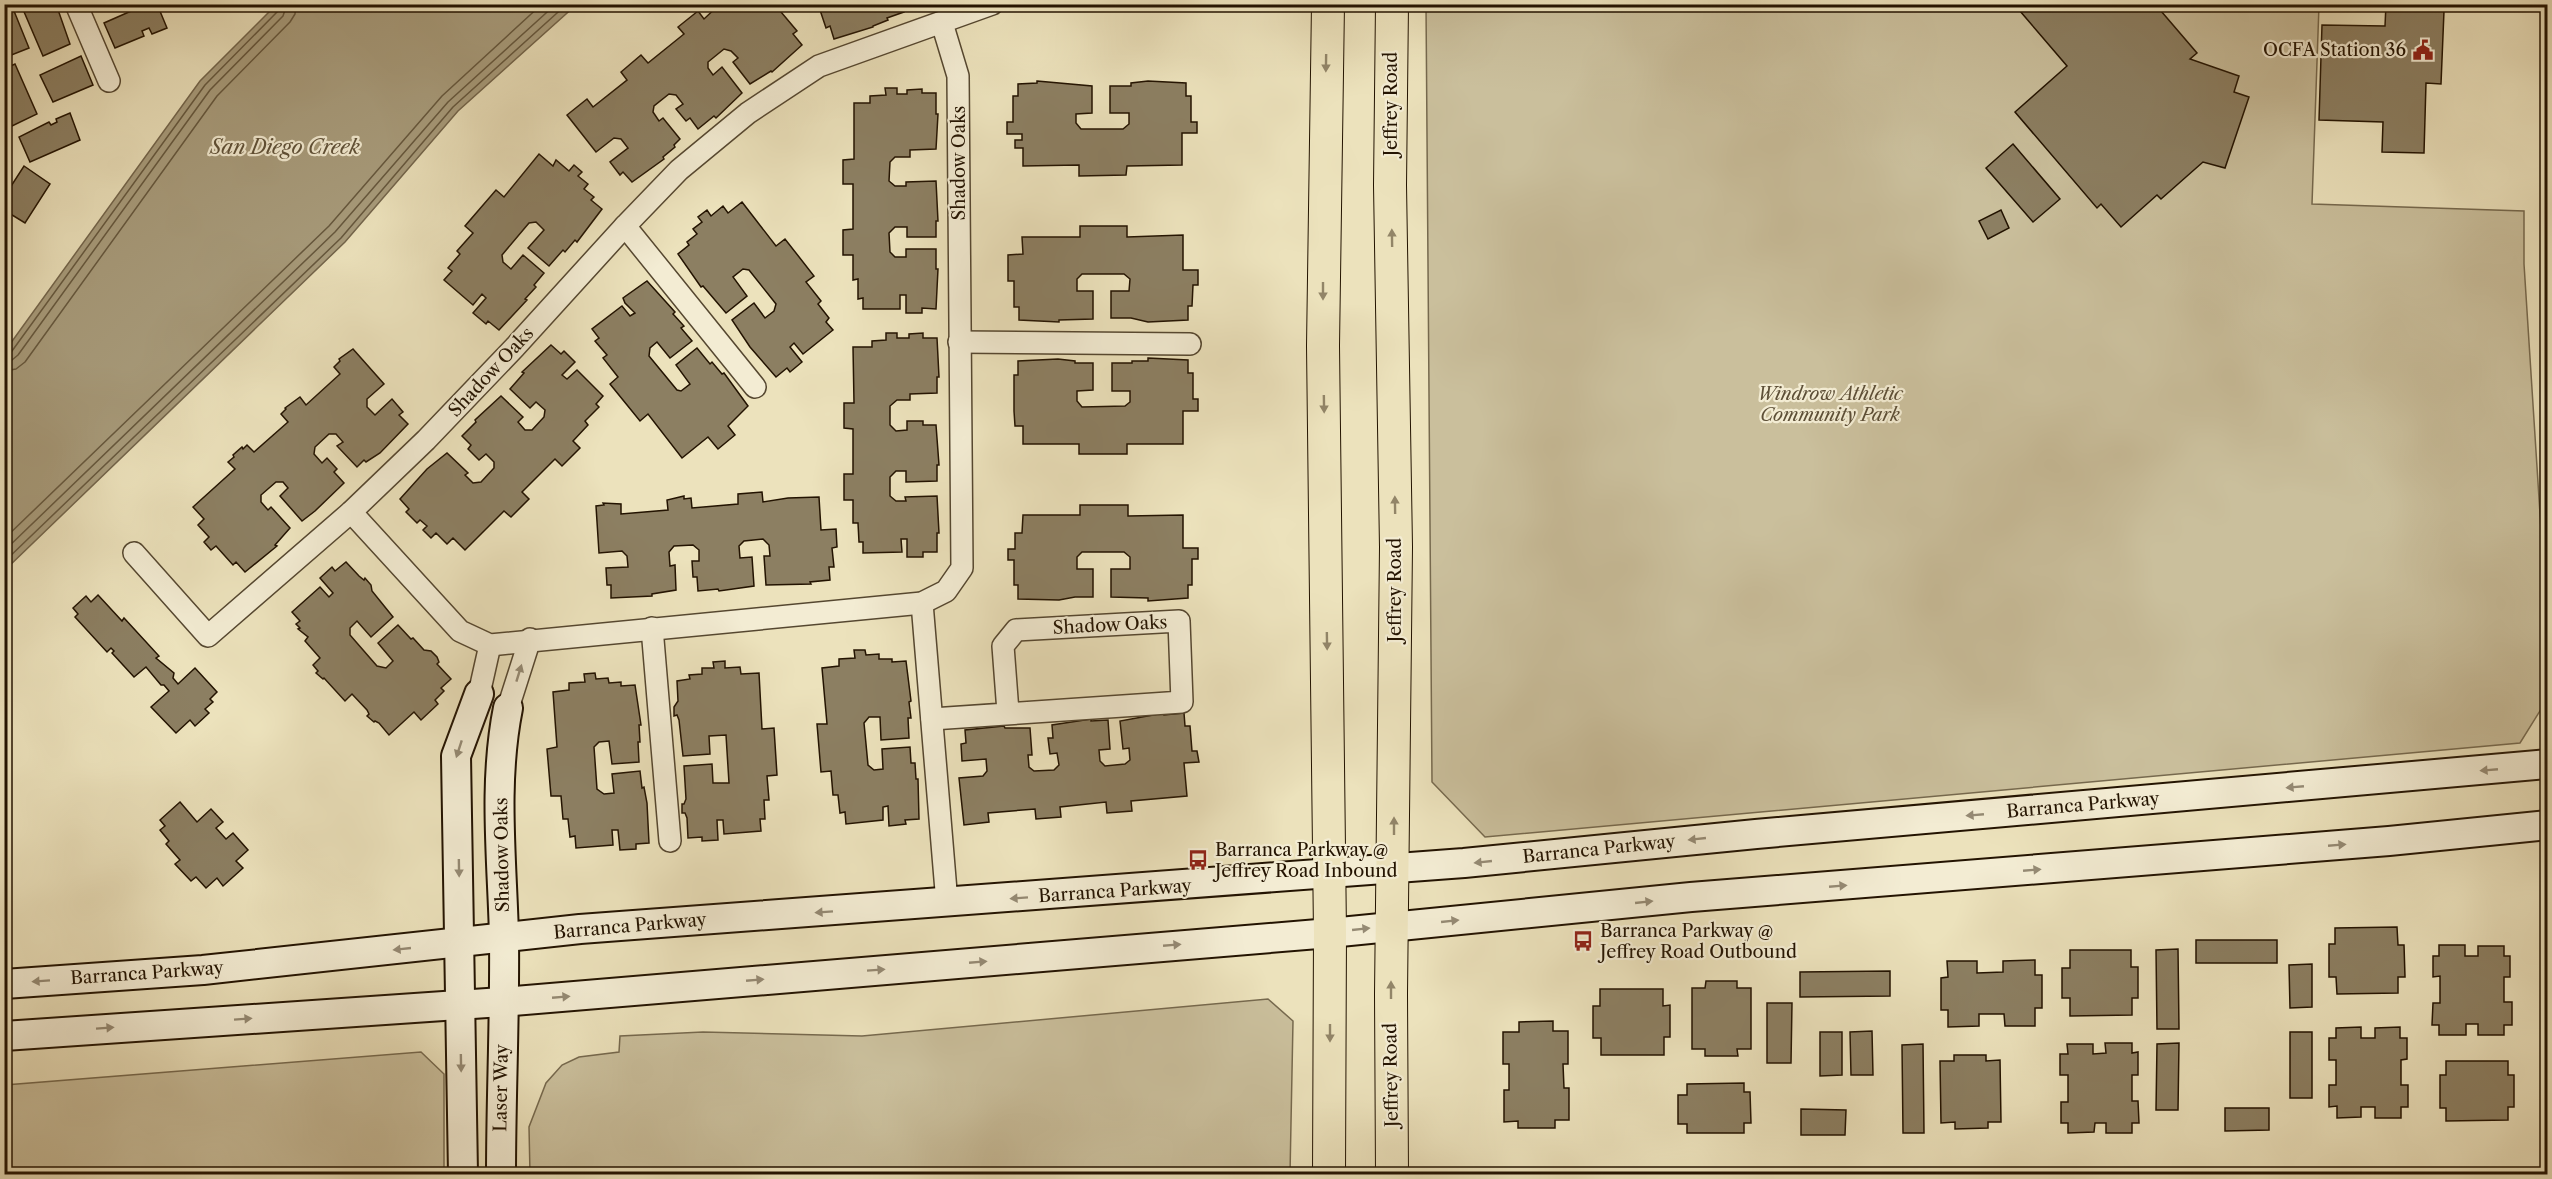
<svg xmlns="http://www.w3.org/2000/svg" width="2552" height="1179" font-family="'Libre Caslon Text',serif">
  <rect width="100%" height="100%" fill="#ece2bc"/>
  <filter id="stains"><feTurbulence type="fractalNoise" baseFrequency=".00333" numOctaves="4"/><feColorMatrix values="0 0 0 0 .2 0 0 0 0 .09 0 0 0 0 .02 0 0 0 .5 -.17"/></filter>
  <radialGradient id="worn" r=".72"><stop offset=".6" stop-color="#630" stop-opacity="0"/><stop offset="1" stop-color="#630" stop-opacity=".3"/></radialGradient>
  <!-- green -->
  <g fill="#cabf9c" stroke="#76694e" stroke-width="1.5">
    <path d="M1426,5H2319L2312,204L2524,211V264L2547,623L2548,698L2520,743L1485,837L1432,782Z"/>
    <path d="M1268,999L1293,1021L1290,1174H530L529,1127L546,1083L562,1065L579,1057L619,1052L620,1036L703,1032L862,1036Z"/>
    <path d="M421,1052L444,1074V1174H5V1085Z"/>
  </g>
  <!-- water -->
  <path fill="#a89c7c" stroke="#73654b" stroke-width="1.5" d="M276,5H576L458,111L345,242L5,570V351L200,81Z"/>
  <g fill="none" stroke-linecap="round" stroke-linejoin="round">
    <!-- shore -->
    <g stroke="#66583e" stroke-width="1.5">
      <path d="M4,354L12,351L205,85L278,11L280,4"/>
      <path d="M4,362L12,360L18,355L210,90L283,16L287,4"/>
      <path d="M4,371L16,369L25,362L217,96L290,22L295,14L296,4"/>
      <path d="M4,539L329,226L442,96L542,4"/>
      <path d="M4,551L335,232L448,102L556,4"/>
      <path d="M4,562L341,238L453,107L567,4"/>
    </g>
  </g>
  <!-- building -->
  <g fill="#8c7f62" stroke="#231301" stroke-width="1.5">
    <path d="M28,4H56L70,44L43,56L22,7Z"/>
    <path d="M147,4H157L167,28L152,34L149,28L142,31L144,36L115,48L104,23Z"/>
    <path d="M782,4L786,9L781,12L797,31L793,34L802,45L772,72L771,71L750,84L733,62L738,58L731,51L724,49L708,62V68L713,75L722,67L742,93L716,118L714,116L698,129L690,118L686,121L676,109L683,104L676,95L669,94L654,106L653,112L659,121L663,118L680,139L674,145L675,147L663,157L664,159L632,182L623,172L620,175L610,162L628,148L621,139L614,138L596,152L567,115L587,99L593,107L627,80L621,72L641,55L648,63L684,34L678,27L698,11L704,19L720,4Z"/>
    <path d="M818,4H901L904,12L887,18L888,20L873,26V27L834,39L830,26L826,28Z"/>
    <path d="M2028,4H2155L2197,53L2190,59L2239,76L2234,92L2249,97L2225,168L2203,162L2161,199L2157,195L2121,227L2101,204L2097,208L2015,112L2067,66L2020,11Z"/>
    <path d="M2386,4H2429V11H2444L2441,84L2426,83L2424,153L2382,152L2383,122L2319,120L2322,25L2385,26Z"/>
    <path d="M14,11L29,48L4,58V15Z"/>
    <path d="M81,56L93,85L53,102L40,75Z"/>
    <path d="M15,64L37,114L12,126L10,122L4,124V69Z"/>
    <path d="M1037,81L1092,86V113L1076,114V123L1081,129H1123L1129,124V113H1110V86H1131V83L1148,81L1186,83V96H1191V122H1197V133H1182V165L1127,166L1126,175L1079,176V165L1023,166V148H1015V140H1022V134H1007V122H1013V96H1018V84L1037,83Z"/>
    <path d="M885,88H897V94H907V90L922,89V93H936V114H938L936,149L910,150V157H895L890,162L889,181L895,186H906V182L936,181L938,221H936V237H907V227H895L889,233L890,252L895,257H906V249H936V269H938L936,309L922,308V313H906V295H900V309H863V298L858,299V279L853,280V255H843V230L853,229V184H843V160L854,159V103H870V96L886,95Z"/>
    <path d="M70,113L80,140L30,162L19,137L49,122L51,125L57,122L56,119Z"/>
    <path d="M2013,144L2060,199L2033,222L1986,168Z"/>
    <path d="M539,154L553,166L556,160L569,171L574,165L582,172L578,176L588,184L584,189L594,197L591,200L602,209L577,242L575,240L565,252L563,250L549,266L528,248L544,230L536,222L529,223L502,255L503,262L511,269L523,255L544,273L534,285L536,287L525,299L527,300L499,330L488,321L486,324L473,313L486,298L482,294L473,305L444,280L452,271L448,268L460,254L457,251L473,233L465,226L496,190L504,197Z"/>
    <path d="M24,166L50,184L25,223L4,210V197Z"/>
    <path d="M742,202L776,246L785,239L814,276L806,282L821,301L818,304L829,318L826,322L833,330L803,354L794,343L790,347L802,362L790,372L787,368L776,377L750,347L732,320L754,303L765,318L774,311L776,304L749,270L743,269L733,277L747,296L726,313L703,286L701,287L678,254L689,245L687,242L697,234L693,229L702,222L698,217L707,210L711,216L723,206L728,213Z"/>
    <path d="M2001,210L2009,228L1988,239L1979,221Z"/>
    <path d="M1080,226H1127V237L1183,235V270H1198V285H1193L1192,306H1188V320L1148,322L1131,318H1111V291H1129L1130,279L1124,274H1082L1077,279V291H1093V319L1059,320V322L1019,320V307H1014V281H1008V255L1023,254L1022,237H1080Z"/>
    <path d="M647,281L675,312L673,314L684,326L681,328L692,341L670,358L657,342L650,348L649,356L677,390L681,391L690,384L676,365L697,348L710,364L712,362L722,374L724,373L748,406L728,426L735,435L718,449L708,437L682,458L648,414L640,421L610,384L618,377L603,358L607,355L595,341L599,338L592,329L622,306L630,316L635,313L625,303L623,298Z"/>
    <path d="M886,333H897V338H909V334L923,333V338H937L939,377H937V393L910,394V400H897L890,406V425L896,431L907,430V421H923V425H936L939,465H937V481L906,482V471H896L890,477V496L896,501H906L905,497L937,496L939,533H937V552H923V557H907V539H901L902,552L863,553V542H859L858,523H853V500H844V474H853V429L844,428V403H854L853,347H872V341L886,340Z"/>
    <path d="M551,345L561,354L564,351L575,362L562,375L567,379L577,370L603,396L596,404L599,407L585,421L588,425L573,441L580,448L562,466L555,459L522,492L529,499L511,517L504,511L465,550L453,538L447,544L436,533L431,538L423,530L427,526L420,520L417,523L406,512L409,509L400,499L427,469L447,453L468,473L465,475L473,483L481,482L494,468V462L486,454L479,460L468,449L471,445L462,436L476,422L475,420L501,396L523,417L518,422L525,430H532L544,417L545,410L536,402L530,408L510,389L524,373L522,372Z"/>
    <path d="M353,349L384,384L367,399V407L375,415L392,399L403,412L399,415L408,424L380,453L366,462L364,460L357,467L337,446L343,442L336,434H329L315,447L314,454L322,463L327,458L337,469L334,472L344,483L315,511L302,521L280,496L288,488L283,482H276L261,495V502L268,510L271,507L290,528L275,545L277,546L245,572L236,562L233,565L216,546L211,550L204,542L209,537L198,525L204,519L193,507L235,469L228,462L234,457L233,455L242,447L243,449L247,445L254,452L288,422L281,414L286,409L285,408L300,397L306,405L340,374L334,367L340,361L339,359Z"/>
    <path d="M1148,358L1188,360V373H1193V399H1198V411H1183V444H1127V454H1079V444H1023V426H1015L1014,411V375H1018V361L1058,359L1075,361V363H1093V390L1077,391V401L1082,407L1125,406L1130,402V391H1112V363H1132V361H1148Z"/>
    <path d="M762,492L763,502L788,498L819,497L821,530L836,529L837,547L832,548L834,567H829L830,580L810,582L811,584L766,585L764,556H770L769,545L763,539L744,541L739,546L740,558L752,557L754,586L719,591L718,589L698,591L697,577H693L692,561H699V550L693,545L674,546L669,552L670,566L675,565L676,590L652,594V596L611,598V585H607L606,568L628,567L627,556L622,551L599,553L596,506L604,505L603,503L621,504V514L668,510L667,500L684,496V499L691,498L692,508L738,504V494Z"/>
    <path d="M1080,505H1128V516L1183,515V548H1198V559H1192V585H1188V598L1148,601V598L1111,597V569H1130V557L1124,552H1082L1077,557V569H1093V597H1075L1059,600L1018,599V585H1014V560H1008V549H1015V533H1022L1023,515H1080Z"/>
    <path d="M346,562L359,576L364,580L365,578L371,585L372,591L393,617L371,637L357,621L350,628V635L377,666L386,668L393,661L378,643L398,625L411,639L413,638L424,650L431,651L437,657L439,662L437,664L451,679L441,688L444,691L435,700L438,704L421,720L414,712L389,735L379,723L375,721L374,722L367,716L369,714L367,710L352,694L345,701L324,678L323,679L316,673L318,671L313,665L320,658L305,641L308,637L298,629L300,628L296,624L300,621L292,612L320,587L329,597L333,593L320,578L332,567L335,571Z"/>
    <path d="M98,595L122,621L124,618L159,656L156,658L174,673L173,678L178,684L195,668L217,692L210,699L213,702L205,709L209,713L195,726L190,720L176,733L151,707L169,691L164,685H161L146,667L134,677L112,653L114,651L111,648L107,652L75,617L78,614L73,608L86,596L91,602Z"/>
    <path d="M854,650H865L866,655L879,654V659H892V662L906,661L911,701L909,702L911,718H908L909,738L881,740L880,717H869L864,723L868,765L874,770L883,769L882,749L910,747L911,763H915L916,779H918L919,819L905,820L906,824L889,826L888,806L883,807V820L846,824L845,812L840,813L838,795H833L831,771L821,772L817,724H827L822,668L839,666V659L855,658Z"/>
    <path d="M725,661V668L740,667L741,674L759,673L762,729L774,728L777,775L767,776L769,800H764L765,819H760L761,831L724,834L723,820H717L718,840L702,841V837L688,838L687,818L685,813H682V804H684L686,799L684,766L712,764L713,783H729L726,735L709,736L710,754L683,756L679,720L677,715L674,716V707L678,701L677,681L690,679L689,675L702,674V668H714L713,662Z"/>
    <path d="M595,673L596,679L608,678L609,683L621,682V686L635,685L641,725H639L640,742H638L639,762L612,764L609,741L599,742L594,747L597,789L604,794L614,793L612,774L640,771L642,788L644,787L647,803L649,843L636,844V849L620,850L618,830H612L613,845L576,848L575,836L570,837L568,819H563L561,796H551L547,749L557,747L553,692L569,690V683L585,682L584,674Z"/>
    <path d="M1164,713V715L1184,713L1185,726H1190L1192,751H1197L1199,762L1184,763L1187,796L1131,801L1132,811L1107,813L1106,802L1060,807L1061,817L1036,819L1035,809L988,813L989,822L964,825L959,778L983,776L987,771L986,759L962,761L961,744L966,743L965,730L1004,726L1005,728H1030L1032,755H1028L1029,767L1034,771L1054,770L1059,765L1057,753L1050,754L1048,738H1053L1052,725L1091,719V721L1108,720L1110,749L1099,750L1100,761L1105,766L1125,764L1130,760L1129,748L1123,749L1120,721Z"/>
    <path d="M180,802L197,822L211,809L223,822L216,828L226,839L233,833L248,850L236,861L243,868L223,886L217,878L206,888L196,877L191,881L175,864L180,860L166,844L169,841L160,830L165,826L160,820Z"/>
    <path d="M2397,927L2398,945H2404L2405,977H2398V993L2337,994L2336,977H2329V944H2335V928Z"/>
    <rect x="2196" y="940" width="81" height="23"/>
    <path d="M2439,945H2465V956H2478V946H2504V956H2510V977H2504V1002H2512V1025H2504V1035H2478V1024H2466V1035H2439V1025H2432L2433,1003H2440V976L2433,977V956H2439Z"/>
    <path d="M2178,949L2179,1029H2157L2156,950Z"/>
    <path d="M2070,950H2131V967H2138V998H2132V1015L2070,1016V998H2062V968H2070Z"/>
    <path d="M2035,960V975H2042V1008H2035V1026H2005L2004,1014H1979V1026L1948,1027V1010H1941V978L1948,977L1947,961H1977V973L2003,972V961Z"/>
    <path d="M2312,964V1007L2290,1008L2289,965Z"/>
    <path d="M1890,971V996L1800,997V972Z"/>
    <path d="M1706,981H1737V988H1751V1049H1737L1738,1056H1705V1049H1692V988H1705Z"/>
    <path d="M1600,989H1663V1006L1670,1005V1037H1664V1055H1601V1038H1593V1006H1600Z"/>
    <path d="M1767,1003H1792L1791,1063H1767Z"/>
    <path d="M1553,1021V1031H1568V1064H1563L1564,1088H1569V1120H1555V1128H1518V1121L1504,1122V1090H1509V1064H1503V1032H1519V1022Z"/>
    <path d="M2361,1027V1038H2375V1028L2400,1027V1038H2407V1059L2401,1060V1085H2408V1107H2401V1118H2375V1107H2361V1117L2337,1118V1106L2329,1107V1085H2336V1060H2329V1038H2336V1028Z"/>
    <path d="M1872,1031L1873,1075H1851L1850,1032Z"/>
    <path d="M1820,1032H1842V1075L1820,1076Z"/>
    <rect x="2290" y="1032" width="22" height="66"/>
    <path d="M2105,1043H2132V1053L2138,1052V1075H2132V1101H2138L2139,1123H2132V1133H2106V1123H2095L2094,1132L2068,1133V1123H2061V1102H2068V1075H2060V1054H2068L2067,1044H2093V1054L2106,1053Z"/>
    <path d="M2179,1043L2178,1110H2156L2157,1044Z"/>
    <path d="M1923,1044L1924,1133H1903L1902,1045Z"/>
    <path d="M1954,1055H1986V1061L2000,1060L2001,1122H1988V1128L1955,1129V1122L1941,1123L1940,1061H1954Z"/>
    <path d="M2446,1061H2508V1075H2514V1107H2508V1120L2446,1121V1108H2440V1075H2446Z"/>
    <path d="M1744,1083V1092H1750L1751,1123H1744V1133H1687V1124H1678V1095H1687V1084Z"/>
    <path d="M2225,1108H2269V1130L2225,1131Z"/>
    <path d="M1801,1109L1846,1110L1845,1135H1801Z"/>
    <path d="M2392,1168V1174H2347V1169Z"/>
    <path d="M2474,1168V1174H2428V1169Z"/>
    <path d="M1517,1169L1606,1171L1605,1174H1517Z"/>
    <rect x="1695" y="1171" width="85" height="3"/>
  </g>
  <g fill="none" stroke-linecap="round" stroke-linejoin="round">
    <!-- street casing -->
    <g stroke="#554730" stroke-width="24">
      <g id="street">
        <path d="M76,4L109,81"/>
        <path d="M625,226L755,387"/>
        <path d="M959,342L1190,344"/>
        <path d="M351,512L460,631L490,645L922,603L946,591L962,568L958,76L942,23"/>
        <path d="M134,553L208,636L351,512L426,440L515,347L625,226L679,170L748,113L819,66L992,4"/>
        <path d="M922,603L947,903"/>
        <path d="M652,628L670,841"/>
        <path d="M479,694L490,645"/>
        <path d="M508,708L530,639"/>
        <path d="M932,719L1182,702L1179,621L1016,630L1003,646L1008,712"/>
      </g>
    </g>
    <!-- secondary casing -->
    <g stroke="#231301" stroke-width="32">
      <g id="secondary">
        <path d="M4,984L203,970L580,929L1464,863L1756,834L2548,764"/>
        <path d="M4,1036L502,1002L1330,933L1691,897L2389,841L2548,825"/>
        <path d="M463,1174L456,756L479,694"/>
        <path d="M501,1174C501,1095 505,1015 504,936C502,860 493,783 508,708"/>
      </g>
    </g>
    <!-- primary casing -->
    <g stroke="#231301" stroke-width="34">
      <g id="primary">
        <path d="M1328,4L1323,346L1330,933L1329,1174"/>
        <path d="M1392,4L1390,185L1396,547L1391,994L1392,1174"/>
      </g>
    </g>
    <!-- street -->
    <use href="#street" stroke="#f3ecd3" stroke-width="21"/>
    <!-- secondary -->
    <use href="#secondary" stroke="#f3ecd3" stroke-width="28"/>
    <!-- primary -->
    <use href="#primary" stroke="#ece2bc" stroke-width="32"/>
  </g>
  <!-- one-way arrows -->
  <defs><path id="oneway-solid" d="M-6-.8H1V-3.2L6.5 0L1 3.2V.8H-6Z" transform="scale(1.5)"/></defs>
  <g fill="#928568">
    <use href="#oneway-solid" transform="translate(1326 63) rotate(91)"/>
    <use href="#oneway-solid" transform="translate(1392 238) rotate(-91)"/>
    <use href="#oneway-solid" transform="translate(1323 291) rotate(90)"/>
    <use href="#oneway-solid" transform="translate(1324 404) rotate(89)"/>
    <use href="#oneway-solid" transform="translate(1395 505) rotate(-91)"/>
    <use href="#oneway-solid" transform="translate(1327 641) rotate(89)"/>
    <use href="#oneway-solid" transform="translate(1394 826) rotate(-90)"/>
    <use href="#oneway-solid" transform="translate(1391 990) rotate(-90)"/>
    <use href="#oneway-solid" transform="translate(1330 1033) rotate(90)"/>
  </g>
  <g fill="#958a74">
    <use href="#oneway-solid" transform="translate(519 673) rotate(-73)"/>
    <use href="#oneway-solid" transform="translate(459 749) rotate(108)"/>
    <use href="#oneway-solid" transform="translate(2489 770) rotate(175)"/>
    <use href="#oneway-solid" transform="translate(2295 787) rotate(175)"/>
    <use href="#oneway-solid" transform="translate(1975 815) rotate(175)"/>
    <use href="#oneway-solid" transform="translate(1697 839) rotate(174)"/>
    <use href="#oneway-solid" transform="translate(2337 845) rotate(-5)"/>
    <use href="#oneway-solid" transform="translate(1483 862) rotate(174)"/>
    <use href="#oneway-solid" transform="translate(459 868) rotate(89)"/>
    <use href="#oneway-solid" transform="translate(2032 870) rotate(-5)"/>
    <use href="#oneway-solid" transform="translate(1838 886) rotate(-5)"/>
    <use href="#oneway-solid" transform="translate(1019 898) rotate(176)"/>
    <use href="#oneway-solid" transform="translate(1644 902) rotate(-6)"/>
    <use href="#oneway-solid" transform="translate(824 912) rotate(176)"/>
    <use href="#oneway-solid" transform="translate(1450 921) rotate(-6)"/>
    <use href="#oneway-solid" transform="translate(1361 929) rotate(-6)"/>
    <use href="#oneway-solid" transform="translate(1172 945) rotate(-5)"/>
    <use href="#oneway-solid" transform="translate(402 949) rotate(174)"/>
    <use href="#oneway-solid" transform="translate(978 962) rotate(-5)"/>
    <use href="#oneway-solid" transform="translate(876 970) rotate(-4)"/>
    <use href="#oneway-solid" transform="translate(755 980) rotate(-5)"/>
    <use href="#oneway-solid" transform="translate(41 981) rotate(176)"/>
    <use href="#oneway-solid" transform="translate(561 997) rotate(-5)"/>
    <use href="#oneway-solid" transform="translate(243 1019) rotate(-4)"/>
    <use href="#oneway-solid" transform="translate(105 1028) rotate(-4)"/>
    <use href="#oneway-solid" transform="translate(461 1063) rotate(89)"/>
  </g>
  <!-- icons -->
  <defs>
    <g id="civic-bare" transform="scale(1.62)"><path d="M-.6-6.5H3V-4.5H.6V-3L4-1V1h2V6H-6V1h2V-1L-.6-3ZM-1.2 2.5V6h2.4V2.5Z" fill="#8f2418" stroke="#f3ecd3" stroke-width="2.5" paint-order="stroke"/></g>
    <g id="bus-bare" transform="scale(1.62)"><path d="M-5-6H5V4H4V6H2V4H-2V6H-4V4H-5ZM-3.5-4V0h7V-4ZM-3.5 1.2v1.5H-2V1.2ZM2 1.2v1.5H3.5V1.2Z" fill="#8f2418" stroke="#f3ecd3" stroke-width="2.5" paint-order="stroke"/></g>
  </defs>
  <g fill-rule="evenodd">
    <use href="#civic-bare" x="2423" y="50"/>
    <use href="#bus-bare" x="1198" y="860"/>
    <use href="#bus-bare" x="1583" y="941"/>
  </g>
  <g text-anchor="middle" stroke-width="4.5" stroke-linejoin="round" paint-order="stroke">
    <!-- poi labels -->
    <g font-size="18" fill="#231301" stroke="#f3ecd3" text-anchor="start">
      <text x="2406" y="56" text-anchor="end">OCFA Station 36</text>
      <text x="1215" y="856">Barranca Parkway @<tspan x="1215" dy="21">Jeffrey Road Inbound</tspan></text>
      <text x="1600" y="937">Barranca Parkway @<tspan x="1600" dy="21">Jeffrey Road Outbound</tspan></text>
    </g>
    <!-- street labels -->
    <g font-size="18" fill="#231301" stroke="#f3ecd3">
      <text transform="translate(1391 104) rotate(-90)" y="6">Jeffrey Road</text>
      <text transform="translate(959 163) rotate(-90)" y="6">Shadow Oaks</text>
      <text transform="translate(491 372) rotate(-47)" y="6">Shadow Oaks</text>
      <text transform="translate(1395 590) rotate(-90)" y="6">Jeffrey Road</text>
      <text transform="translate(1110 625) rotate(-3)" y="6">Shadow Oaks</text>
      <text transform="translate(2083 805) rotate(-5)" y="6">Barranca Parkway</text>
      <text transform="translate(1599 849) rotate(-6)" y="6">Barranca Parkway</text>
      <text transform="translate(502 855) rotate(-91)" y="6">Shadow Oaks</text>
      <text transform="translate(1115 891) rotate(-4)" y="6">Barranca Parkway</text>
      <text transform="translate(630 926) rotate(-5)" y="6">Barranca Parkway</text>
      <text transform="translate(147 973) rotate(-4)" y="6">Barranca Parkway</text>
      <text transform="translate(1391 1075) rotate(-91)" y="6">Jeffrey Road</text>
      <text transform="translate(501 1088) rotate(-89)" y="6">Laser Way</text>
    </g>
    <!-- park labels -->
    <g font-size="18" font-style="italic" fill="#5d4f37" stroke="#f3ecd3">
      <text x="1830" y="400">Windrow Athletic<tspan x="1830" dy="21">Community Park</tspan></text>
    </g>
    <!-- water labels -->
    <g font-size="20" font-style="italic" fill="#5f5138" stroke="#f3ecd3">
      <text x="285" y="154">San Diego Creek</text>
    </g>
  </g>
  <!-- margin -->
  <rect width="2552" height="1179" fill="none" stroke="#ece2bc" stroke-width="24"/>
  <rect x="6" y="6" width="2540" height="1167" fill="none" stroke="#231301" stroke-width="3"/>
  <rect x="12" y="12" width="2528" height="1155" fill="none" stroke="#231301" stroke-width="1.5"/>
  <rect width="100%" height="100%" filter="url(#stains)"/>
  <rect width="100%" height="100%" fill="url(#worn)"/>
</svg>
